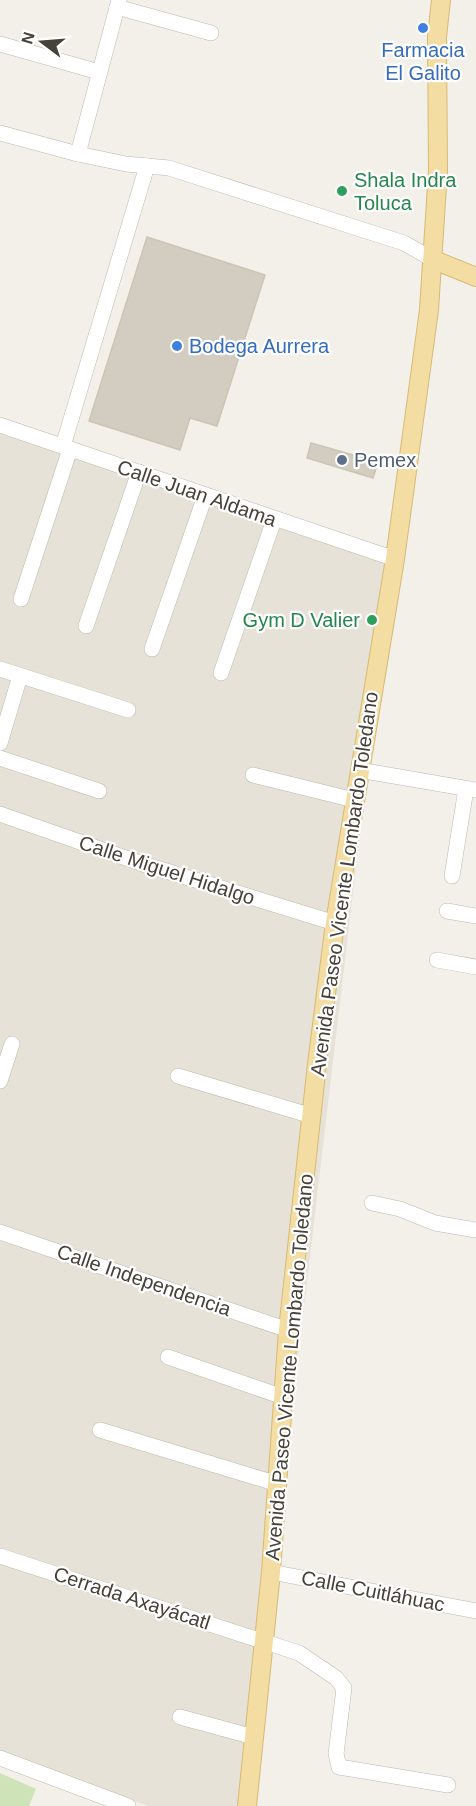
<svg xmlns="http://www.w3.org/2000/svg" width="476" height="1806" font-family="Helvetica,sans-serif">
  <rect width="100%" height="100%" fill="#f3f0ea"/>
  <!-- residential -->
  <path fill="#e6e2d8" d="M0,427L392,563L245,1806H148L0,1753Z"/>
  <!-- green -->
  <path fill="#cee3b7" d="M0,1773L36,1789L29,1806H0Z"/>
  <!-- building -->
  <g fill="#d3ccc0" stroke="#cdc4b4" stroke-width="1.5">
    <path d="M147,237L265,275L217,426L190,418L180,450L89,421Z"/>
    <path d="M311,443L378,462L373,478L307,458Z"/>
  </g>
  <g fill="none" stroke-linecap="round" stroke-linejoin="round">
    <!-- minor casing -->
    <g stroke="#beb8ad" stroke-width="16">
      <g id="minor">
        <path d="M117,7L211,33"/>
        <path d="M0,44L99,72"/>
        <path d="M0,133L78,154L126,164L169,168L404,243L434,260"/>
        <path d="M78,154L119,0"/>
        <path d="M0,425L395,559"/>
        <path d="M63,446L147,166"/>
        <path d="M21,599L70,449"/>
        <path d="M86,626L139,472"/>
        <path d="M152,649L205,496"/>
        <path d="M0,669L128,710"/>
        <path d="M221,673L274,520"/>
        <path d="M0,743L20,676"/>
        <path d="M0,758L99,791"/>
        <path d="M359,770L476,790"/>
        <path d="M253,775L354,800"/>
        <path d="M0,814L140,863L335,923"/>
        <path d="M452,876L466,789"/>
        <path d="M447,911L476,916"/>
        <path d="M437,960L476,967"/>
        <path d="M178,1076L312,1116"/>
        <path d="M0,1081L12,1044"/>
        <path d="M372,1203L400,1209L435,1223L476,1230"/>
        <path d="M0,1232L288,1330"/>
        <path d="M168,1357L283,1397"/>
        <path d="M100,1430L278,1484"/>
        <path d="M0,1556L299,1653L336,1678L344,1688L336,1754L339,1767L448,1785"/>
        <path d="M271,1572L476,1611"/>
        <path d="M180,1717L254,1737"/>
        <path d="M0,1758L128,1806"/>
      </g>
    </g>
    <!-- major casing -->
    <g stroke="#d7ba74" stroke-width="20">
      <g id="major">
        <path d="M434,260L476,277"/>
        <path d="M247,1806L271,1572L288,1330L317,1064L335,923L395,559L429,310L438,170L437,37L441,0"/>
      </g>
    </g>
    <!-- minor -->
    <use href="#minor" stroke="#fff" stroke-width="15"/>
    <!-- major -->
    <use href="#major" stroke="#f3dda3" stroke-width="18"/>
  </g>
  <!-- markers -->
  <g fill="#3f7fe0" stroke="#fff" stroke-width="2">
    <circle cx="423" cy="28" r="6"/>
    <circle cx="177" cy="346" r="6"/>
  </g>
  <g fill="#2e9e5b" stroke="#fff" stroke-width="2">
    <circle cx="342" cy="191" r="6"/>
    <circle cx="372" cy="620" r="6"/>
  </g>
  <circle fill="#5c6f8a" stroke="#fff" stroke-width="2" cx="342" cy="460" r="6"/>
  <g text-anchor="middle" stroke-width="4.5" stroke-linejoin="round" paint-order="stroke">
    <!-- shop labels -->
    <g font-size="20" fill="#366cbe" stroke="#fff">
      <text x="423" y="57">Farmacia<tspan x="423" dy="23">El Galito</tspan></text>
      <text x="189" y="353" text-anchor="start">Bodega Aurrera</text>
    </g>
    <!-- leisure labels -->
    <g font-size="20" fill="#27864d" stroke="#fff" text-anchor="start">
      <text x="354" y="187">Shala Indra<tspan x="354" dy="23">Toluca</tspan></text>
      <text x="360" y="627" text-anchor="end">Gym D Valier</text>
    </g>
    <!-- service labels -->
    <g font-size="20" fill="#4e5e75" stroke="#fff" text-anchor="start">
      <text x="354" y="467">Pemex</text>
    </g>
    <!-- street labels -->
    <g font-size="20" fill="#464139" stroke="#fff">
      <text transform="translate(197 493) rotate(19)" y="7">Calle Juan Aldama</text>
      <text transform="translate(167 870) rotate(18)" y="7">Calle Miguel Hidalgo</text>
      <text transform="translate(344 884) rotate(-82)" y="7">Avenida Paseo Vicente Lombardo Toledano</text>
      <text transform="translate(144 1280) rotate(19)" y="7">Calle Independencia</text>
      <text transform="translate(289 1367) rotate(-85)" y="7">Avenida Paseo Vicente Lombardo Toledano</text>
      <text transform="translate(373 1591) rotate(11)" y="7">Calle Cuitláhuac</text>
      <text transform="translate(132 1598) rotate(18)" y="7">Cerrada Axayácatl</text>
    </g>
  </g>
  <!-- north arrow -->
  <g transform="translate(42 42) rotate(286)" stroke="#ffffff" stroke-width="4.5" paint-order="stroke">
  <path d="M0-4.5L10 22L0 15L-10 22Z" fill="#464139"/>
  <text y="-9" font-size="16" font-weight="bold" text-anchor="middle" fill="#464139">N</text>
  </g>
</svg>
